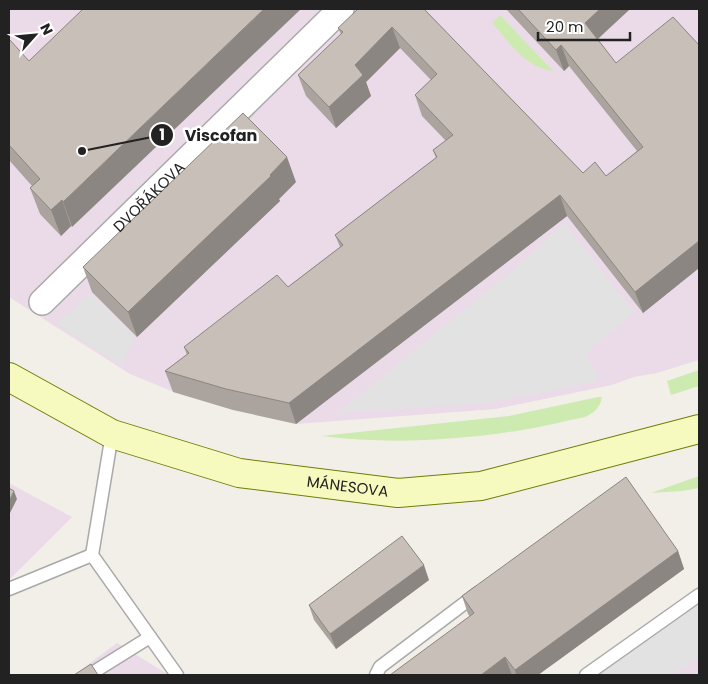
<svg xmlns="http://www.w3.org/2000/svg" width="708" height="684" font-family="Poppins,sans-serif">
  <rect width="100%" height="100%" fill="#f2efe9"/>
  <!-- industrial -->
  <g fill="#ebdbe8">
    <path d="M9,9H699V360L657,373L634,377L612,385L496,409L296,424L174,392L130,374L9,297Z"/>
    <path d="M9,483L72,517L9,580Z"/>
    <path d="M117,643L169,675H74Z"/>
    <path d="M699,644V675H653Z"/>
  </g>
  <!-- grass -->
  <g fill="#cdebb0">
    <path d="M500,15L553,71C526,68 509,42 492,23Z"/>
    <path d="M699,370V386L671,395L667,381Z"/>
    <path d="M598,397H602C600,408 595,412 585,417C560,422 535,429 509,432C447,441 383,444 321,436L509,416Z"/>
    <path d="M699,476V488L682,491L651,493Z"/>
  </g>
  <!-- parking -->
  <g fill="#e2e2e2">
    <path d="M564,223L634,312L586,353L599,381L485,403L338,413L524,261Z"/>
    <path d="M91,293L135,337L122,365L56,324Z"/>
    <path d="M699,595V656L672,675H586Z"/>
  </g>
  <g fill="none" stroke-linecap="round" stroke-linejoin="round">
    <!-- lane casing -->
    <g stroke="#a9a9a9" stroke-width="15">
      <g id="lane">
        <path d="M112,434L92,555L177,675"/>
        <path d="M9,589L92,555"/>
        <path d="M89,675L150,637"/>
        <path d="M376,675L380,667L478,593"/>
        <path d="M586,675L699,595"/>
      </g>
    </g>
    <!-- street casing -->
    <g stroke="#a9a9a9" stroke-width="28">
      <g id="street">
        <path id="s1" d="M42,302L341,9"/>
      </g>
    </g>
    <!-- secondary casing -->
    <g stroke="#707d05" stroke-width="30">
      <g id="secondary">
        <path id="s2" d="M9,377L112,434L239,473L398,493L481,486L699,429"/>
      </g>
    </g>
    <!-- lane -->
    <use href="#lane" stroke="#fff" stroke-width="12"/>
    <!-- street -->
    <use href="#street" stroke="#fff" stroke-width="25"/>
    <!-- secondary -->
    <use href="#secondary" stroke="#f7fabf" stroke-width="28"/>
  </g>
  <!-- wall -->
  <g fill="#aba49e">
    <path d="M424,9L583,173L606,176L637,151L569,66L564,71L506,9H630L597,40L616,63L699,45V268L643,313L567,216L296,424L233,410L173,392L165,371L187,355L184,347L288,287L340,247L335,235L436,158L433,150L446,141L422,116L415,95L431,80L400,48L366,82L371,96L336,128L306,96L298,75L341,34L338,28Z"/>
    <path d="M9,39L72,227L71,226L61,236L40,214L30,188L32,186L9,160Z"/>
    <path d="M296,182L279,199L280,201L137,337L92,292L83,267Z"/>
    <path d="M678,551L684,569L538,675H512L468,614L462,596Z"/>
    <path d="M429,580L336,649L314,620L309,605Z"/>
  </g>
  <!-- shaded-wall -->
  <g fill="#8b8681">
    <path d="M264,9H301L72,227L63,202Z"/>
    <path d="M600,9H630L592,44L585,23Z"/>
    <path d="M392,27L400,48L366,82L371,96L336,128L329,107L355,65Z"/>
    <path d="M561,45L569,66L564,71L556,50Z"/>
    <path d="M287,157L296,182L279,199L280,201L137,337L128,312Z"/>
    <path d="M560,195L567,216L296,424L289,403Z"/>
    <path d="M62,200L71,226L61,236L51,210Z"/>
    <path d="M699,241V268L643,313L635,292Z"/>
    <path d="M14,491L17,499L9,515V501Z"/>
    <path d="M678,551L684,569L538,675H516L515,670Z"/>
    <path d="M424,565L429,580L336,649L330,634Z"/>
    <path d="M505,657L512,675H481Z"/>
  </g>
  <!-- building -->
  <g fill="#c7bfb8" stroke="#8b8681">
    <path d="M83,9H264L63,202L62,200L51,210L30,188L40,179L9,145V39L29,61Z"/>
    <path d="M358,9H424L583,173L595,162L606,176L643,147L561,45L556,50L518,9H600L585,23L616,63L673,17L699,45V241L635,292L560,195L289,403L226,389L165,371L189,353L184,347L277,275L288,287L343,245L335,235L437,157L433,150L453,135L415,95L437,74L392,27L355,65L363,75L329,107L298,75L343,32L338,28Z"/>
    <path d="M243,113L287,157L270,175L271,176L128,312L83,267Z"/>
    <path d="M626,477L678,551L515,670L505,657L481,675H390L474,613L462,596Z"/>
    <path d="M9,488L14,491L9,501Z"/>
    <path d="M402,536L424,565L330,634L309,605Z"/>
    <path d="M91,664L98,675H74Z"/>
  </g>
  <g text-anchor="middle" stroke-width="5" stroke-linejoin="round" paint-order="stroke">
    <!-- street labels -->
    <g font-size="15" fill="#222" stroke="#fff">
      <text dy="5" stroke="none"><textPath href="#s1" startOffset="150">DVOŘÁKOVA</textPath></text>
      <text dy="5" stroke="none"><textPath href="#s2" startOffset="360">MÁNESOVA</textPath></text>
    </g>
  </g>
  <!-- callouts -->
  <path fill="none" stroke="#222" stroke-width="2" d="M82 151L162 135"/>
  <g fill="#222" stroke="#fff" stroke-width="2">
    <circle cx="82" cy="151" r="5"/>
    <circle cx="162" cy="135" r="12"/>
  </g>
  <g font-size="15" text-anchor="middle" font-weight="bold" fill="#fff">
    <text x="162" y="140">1</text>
  </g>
  <g font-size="16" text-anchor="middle" font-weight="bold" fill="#222" stroke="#fff" stroke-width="5" stroke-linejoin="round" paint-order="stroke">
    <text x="221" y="141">Viscofan</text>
  </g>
  <!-- border -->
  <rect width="708" height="684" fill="none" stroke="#222222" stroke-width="20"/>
  <!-- north arrow -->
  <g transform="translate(35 35) rotate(63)" stroke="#ffffff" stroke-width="4" paint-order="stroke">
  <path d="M0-4L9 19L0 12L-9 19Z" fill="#222222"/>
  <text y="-8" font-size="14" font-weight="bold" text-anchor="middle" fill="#222222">N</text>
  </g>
  <!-- scale -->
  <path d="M538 32v8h92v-8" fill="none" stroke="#222222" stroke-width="2.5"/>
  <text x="546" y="32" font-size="15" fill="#222222" stroke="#ffffff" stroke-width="4" paint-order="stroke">20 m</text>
</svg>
